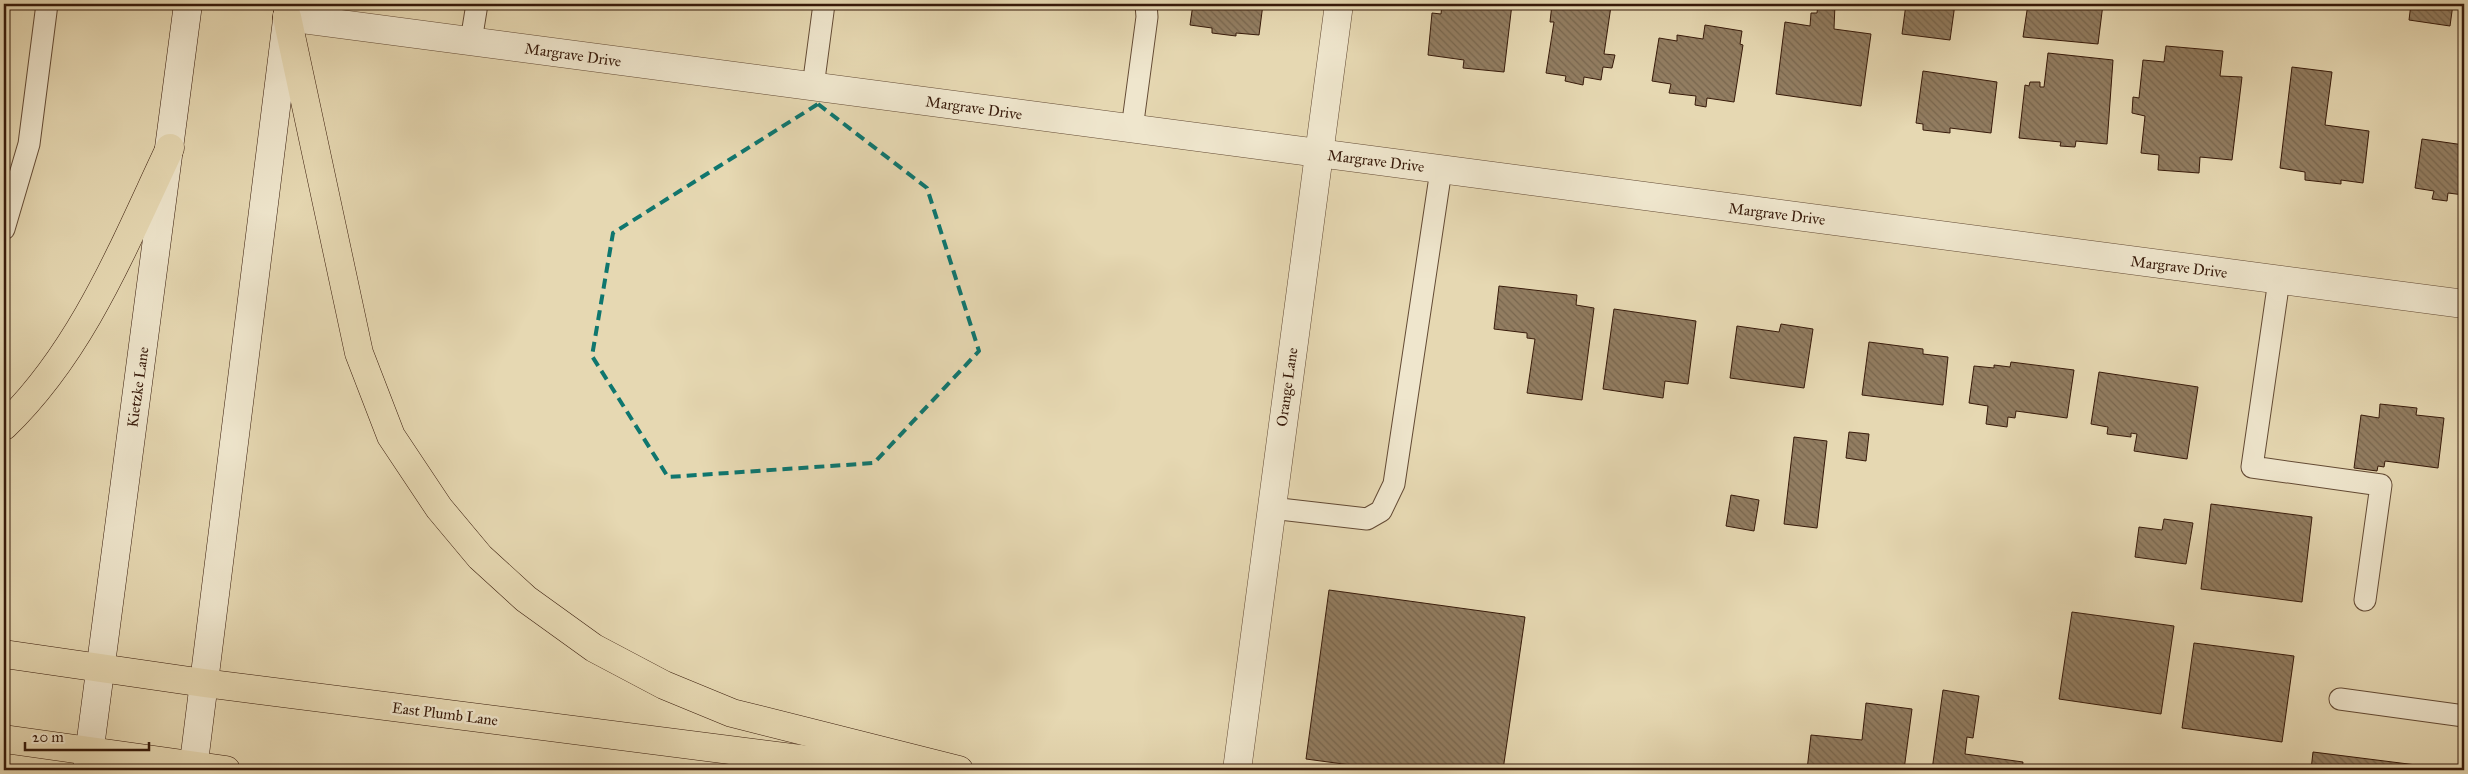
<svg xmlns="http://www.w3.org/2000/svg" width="2468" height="774" font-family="'IM FELL Great Primer',serif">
  <defs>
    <pattern id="building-back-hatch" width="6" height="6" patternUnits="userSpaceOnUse" patternTransform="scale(1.25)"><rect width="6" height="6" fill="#927d61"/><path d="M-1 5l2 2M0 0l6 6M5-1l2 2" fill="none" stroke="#78664e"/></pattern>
  </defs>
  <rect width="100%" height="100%" fill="#e6d8b2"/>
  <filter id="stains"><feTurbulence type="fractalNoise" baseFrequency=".004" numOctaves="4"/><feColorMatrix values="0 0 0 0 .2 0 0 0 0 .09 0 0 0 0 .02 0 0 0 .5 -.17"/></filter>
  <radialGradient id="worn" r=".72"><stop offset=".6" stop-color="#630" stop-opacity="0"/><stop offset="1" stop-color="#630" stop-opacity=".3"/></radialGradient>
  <!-- building -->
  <g fill="url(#building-back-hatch)" stroke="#371a0a">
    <path d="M1193,4H1263L1259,35L1236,33V36L1212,33V28L1190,25Z"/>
    <path d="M1442,4H1512L1504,72L1463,68L1464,60L1428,55L1432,13L1441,14Z"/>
    <path d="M1552,4H1598L1611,6L1604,54L1615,55L1612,68L1603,67L1601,80L1584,77L1583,85L1565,81L1566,76L1546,73L1554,22H1550Z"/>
    <path d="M1732,4H1760L1759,9L1732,6Z"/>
    <path d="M1818,4H1835L1834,29L1871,34L1861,106L1776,94L1785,22L1810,26L1811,13H1817Z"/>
    <path d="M1906,4H1955L1950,40L1902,34Z"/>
    <path d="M2028,4H2103L2098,44L2023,37Z"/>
    <path d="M2411,4H2453L2450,26L2409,20Z"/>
    <path d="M1705,25L1742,31L1740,44L1743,45L1734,102L1707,98L1706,107L1695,105L1696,96L1669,93L1671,84L1652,81L1659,38L1677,41V35L1703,39Z"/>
    <path d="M2166,46L2223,51L2220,76L2242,77L2232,160L2200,157L2199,173L2158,170L2159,155L2141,153L2145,116L2132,113L2133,97L2139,98L2143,60L2164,62Z"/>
    <path d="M2048,53L2113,60L2107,144L2076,141L2075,147L2060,146L2061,142L2019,138L2025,85L2029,86L2030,82H2040V87H2044Z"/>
    <path d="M2292,67L2332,72L2325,125L2369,131L2363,183L2341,180V184L2305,180V172L2280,168Z"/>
    <path d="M1923,71L1997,82L1991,133L1950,128V133L1923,130V124L1916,123Z"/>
    <path d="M2422,139L2464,145V195L2448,193L2447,201L2432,199L2434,191L2415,188Z"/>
    <path d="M1499,286L1577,295L1576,305L1594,308L1582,400L1527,393L1535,339L1527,338V333L1494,329Z"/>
    <path d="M1614,309L1696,321L1688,384L1665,381L1663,398L1603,389Z"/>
    <path d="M1781,324L1813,329L1804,388L1730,378L1737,326L1779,332Z"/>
    <path d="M1869,342L1923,349V354L1948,357L1943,405L1862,395Z"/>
    <path d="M2011,362L2074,370L2067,418L2016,411L2015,418L2008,417L2007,427L1986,424L1988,406L1969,403L1974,366L1994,368V365L2010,367Z"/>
    <path d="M2099,372L2198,387L2187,459L2134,451L2137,434L2131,433V437L2107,434L2108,427L2091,424Z"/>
    <path d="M2380,404L2417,408L2416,415L2444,418L2438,468L2385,461L2384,467L2378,466L2377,471L2354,468L2361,415L2379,418Z"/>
    <path d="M1849,432L1869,434L1866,461L1846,458Z"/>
    <path d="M1794,437L1827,441L1817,528L1784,524Z"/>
    <path d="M1731,495L1759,500L1754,531L1726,526Z"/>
    <path d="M2211,504L2312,517L2302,602L2201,589Z"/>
    <path d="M2164,519L2193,523L2186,564L2135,557L2139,527L2162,530Z"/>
    <path d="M1329,590L1525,617L1503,770H1388L1306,759Z"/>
    <path d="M2072,612L2174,626L2161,714L2059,699Z"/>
    <path d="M2194,643L2294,656L2282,742L2182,728Z"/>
    <path d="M1943,690L1979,696L1973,738L1967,737L1965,754L2023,762L2022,770H1932Z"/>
    <path d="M1866,703L1912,709L1904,770H1807L1811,735L1862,740Z"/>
    <path d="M2313,752L2456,770H2311Z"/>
  </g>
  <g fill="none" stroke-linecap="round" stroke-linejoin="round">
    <!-- service casing -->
    <g stroke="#634a34" stroke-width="23">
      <g id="service">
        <path d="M471,41L477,4"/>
        <path d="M813,87L824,4"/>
        <path d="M1132,129L1147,17L1146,4"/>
        <path d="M4,229L29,144L47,4"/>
        <path d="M2279,280L2252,467L2381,485L2365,600"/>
        <path d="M1271,508L1367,519L1381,511L1394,484L1441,170"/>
        <path d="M2340,699L2464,716"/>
      </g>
    </g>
    <!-- minor casing -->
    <g stroke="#634a34" stroke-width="29">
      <g id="minor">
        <path d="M287,17L2464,304"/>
        <path d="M1237,770L1339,4"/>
      </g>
    </g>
    <!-- secondary casing -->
    <g stroke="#371a0a" stroke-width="29">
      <g id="secondary">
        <path d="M87,770L188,4"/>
        <path d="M193,770L289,4"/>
      </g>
    </g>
    <!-- primary casing -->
    <g stroke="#371a0a" stroke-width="29">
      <g id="primary">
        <path d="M287,17L359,353L391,436L439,508L480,557L526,599L594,648L664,685L732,713L959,770"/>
        <path d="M4,426C83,350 124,245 170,148"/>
        <path d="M4,654L204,683L887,770"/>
        <path d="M4,739L226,770"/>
      </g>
    </g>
    <!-- service -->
    <use href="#service" stroke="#efe6cd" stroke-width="21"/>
    <!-- minor -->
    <use href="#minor" stroke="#efe6cd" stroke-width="28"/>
    <!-- secondary -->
    <use href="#secondary" stroke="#efe6cd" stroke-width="28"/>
    <!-- primary -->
    <use href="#primary" stroke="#e6d8b2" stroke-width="28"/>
  </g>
  <!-- marked area -->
  <path fill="none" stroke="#0f766e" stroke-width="4" stroke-dasharray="10 6" stroke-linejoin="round" d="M818,104L927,188L979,351L874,463L668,477L592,356L613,233Z"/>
  <g text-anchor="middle" stroke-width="5" stroke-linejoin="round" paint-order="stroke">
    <!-- street labels -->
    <g font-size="15" fill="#371a0a" stroke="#efe6cd">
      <text transform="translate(573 55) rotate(8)" y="5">Margrave Drive</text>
      <text transform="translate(974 108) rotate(8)" y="5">Margrave Drive</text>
      <text transform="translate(1376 161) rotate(7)" y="5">Margrave Drive</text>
      <text transform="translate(1777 214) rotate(7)" y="5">Margrave Drive</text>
      <text transform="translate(2179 267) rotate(7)" y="5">Margrave Drive</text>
      <text transform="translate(138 387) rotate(-82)" y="5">Kietzke Lane</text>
      <text transform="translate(1287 387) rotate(-82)" y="5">Orange Lane</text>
      <text transform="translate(445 714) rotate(7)" y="5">East Plumb Lane</text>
    </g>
  </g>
  <!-- margin -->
  <rect width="2468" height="774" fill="none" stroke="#e6d8b2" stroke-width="20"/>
  <rect x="5" y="5" width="2458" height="764" fill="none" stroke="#371a0a" stroke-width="2.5"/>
  <rect x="10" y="10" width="2448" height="754" fill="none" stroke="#371a0a"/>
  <!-- scale -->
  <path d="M25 742v8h124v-8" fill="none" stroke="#371a0a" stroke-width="2.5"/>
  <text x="32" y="742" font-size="15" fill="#371a0a" stroke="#efe6cd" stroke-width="4" paint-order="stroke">20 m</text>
  <rect width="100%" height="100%" filter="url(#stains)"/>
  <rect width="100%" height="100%" fill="url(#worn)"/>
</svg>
